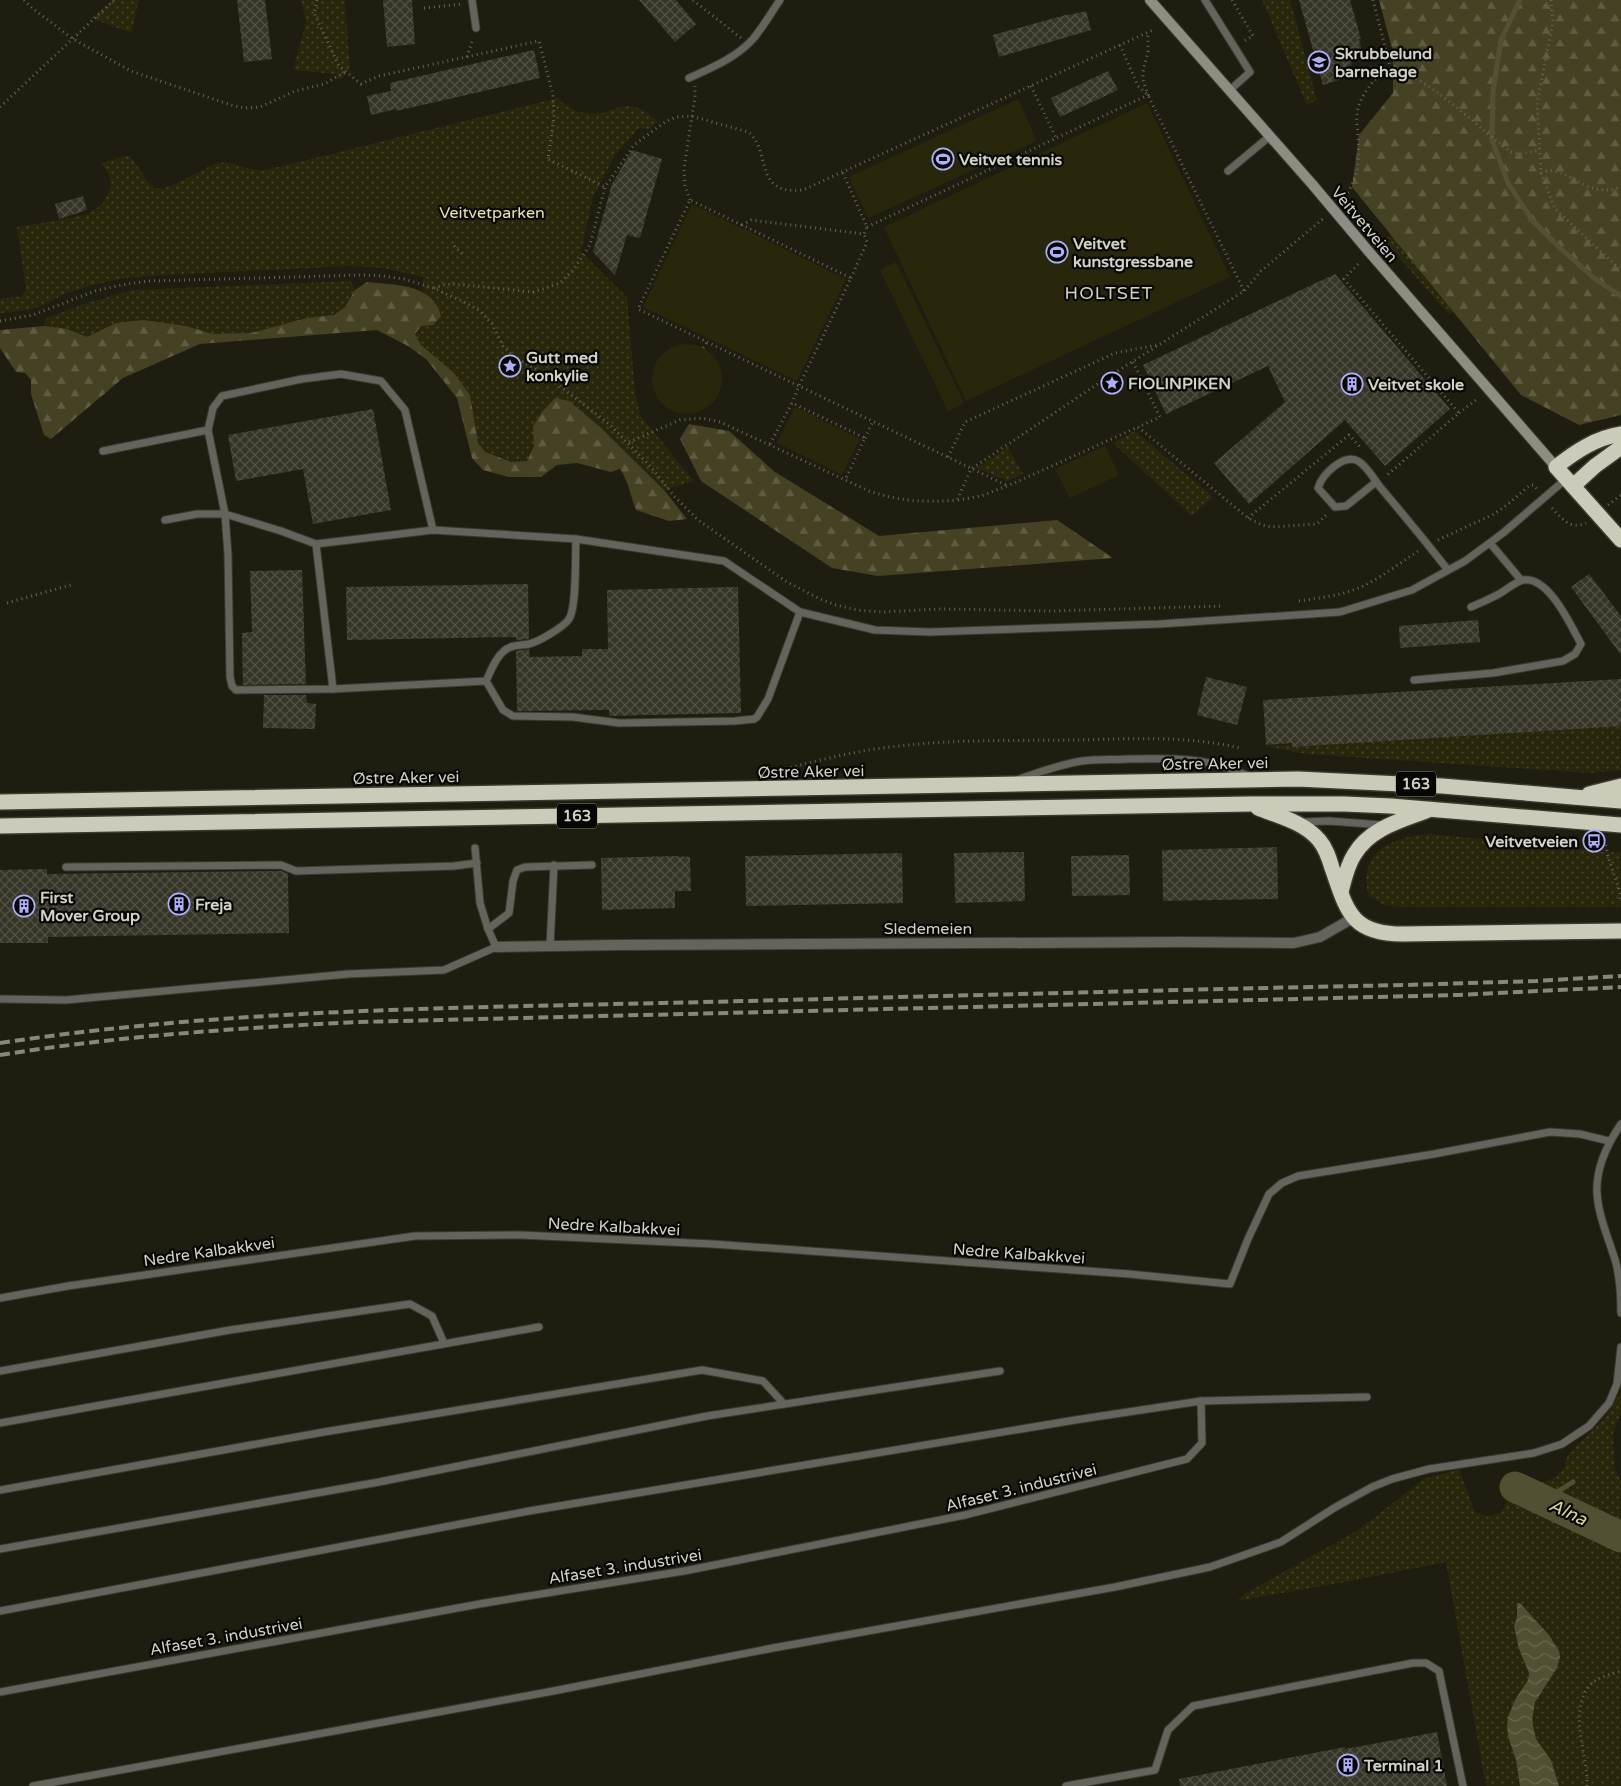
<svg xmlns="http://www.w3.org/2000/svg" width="1621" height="1786" font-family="'Varela Round',sans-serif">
  <defs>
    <pattern id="green-dots" width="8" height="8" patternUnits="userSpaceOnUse" patternTransform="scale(1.25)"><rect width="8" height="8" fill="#29270b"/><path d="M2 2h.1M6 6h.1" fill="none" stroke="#47452d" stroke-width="1.8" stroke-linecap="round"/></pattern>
    <pattern id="forest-firs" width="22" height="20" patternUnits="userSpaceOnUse" patternTransform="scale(1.25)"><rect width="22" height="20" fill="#454224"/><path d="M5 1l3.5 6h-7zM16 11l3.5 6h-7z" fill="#5f5c42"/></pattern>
    <pattern id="water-waves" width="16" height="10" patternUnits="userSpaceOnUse" patternTransform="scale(1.25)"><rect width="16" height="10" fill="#525032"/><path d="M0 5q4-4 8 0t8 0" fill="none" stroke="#6a684e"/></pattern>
    <pattern id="building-cross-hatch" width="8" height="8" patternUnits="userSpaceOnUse" patternTransform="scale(1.25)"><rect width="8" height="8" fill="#363527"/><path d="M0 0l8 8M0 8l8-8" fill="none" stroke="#525145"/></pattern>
  </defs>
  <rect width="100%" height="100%" fill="#1e1d10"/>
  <!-- green -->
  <g fill="url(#green-dots)">
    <path d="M114,0H139L131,33L91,18Z"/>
    <path d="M301,0H345L350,69L340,80L335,74L293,70L306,22Z"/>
    <path d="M1262,0H1290L1317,100L1307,105Z"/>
    <path d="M558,98C569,113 590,116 607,112C617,109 621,104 634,107C643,109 650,115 657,121L650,129L639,128L615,155L593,197L581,252L627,297L635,392L640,415L694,481L664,490L600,427L535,444L527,461L511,462L485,452L478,443L470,395L454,373L421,345L415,333L438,306L423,291V277L384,268L350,266L165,275L125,278L92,285L65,294L42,306L26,310L0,313V299L22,296L26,289L17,227C40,223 65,220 87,214C102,209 117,188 108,173C107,170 103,167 100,164L121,157L128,156C140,164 145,184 155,188C168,192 202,169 215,164C229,159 243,169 256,170C264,171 272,168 279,167Z"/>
    <path d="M1398,234L1468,297L1449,315L1383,239Z"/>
    <path d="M351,281L355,290L345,307L334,315L307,318L251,333L213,334L186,326L116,323L87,338L67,329L44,326L45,319L81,305L132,290Z"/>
    <path d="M1135,431L1213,497L1192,516L1113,443Z"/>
    <path d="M1008,447L1023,474L1007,481L977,468Z"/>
    <path d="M1621,725V770L1591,773L1307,754L1265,746Z"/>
    <path d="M1431,834L1604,852H1621V907H1402L1384,905L1368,895C1367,887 1365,878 1367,871C1374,842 1406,836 1431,834Z"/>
    <path d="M1621,1392V1412L1613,1433L1615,1470L1621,1479V1786H1486L1446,1562L1334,1584L1236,1601L1250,1591L1358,1530L1424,1479L1459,1469L1475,1513L1487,1516L1501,1513L1506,1504L1507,1493L1526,1500L1538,1484L1556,1477L1564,1468L1568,1455L1604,1419Z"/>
  </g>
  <!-- forest -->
  <g fill="url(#forest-firs)">
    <path d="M1379,0H1621V415L1579,425L1521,395L1352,187L1359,135L1393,93V52Z"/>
    <path d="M367,282C394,285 433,283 441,316L433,325L421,326L415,334L421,345L454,373L470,395L478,443L485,452L511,462L527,461L534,446L533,426L542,412L555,398L569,401L600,427L664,490L687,519L669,521L636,510C631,497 628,480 620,469L611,472L577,463L557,465L541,477H509L483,470L472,458L457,398L426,359L408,346L377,330L200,344L123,378L51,439L44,435L31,394V380L25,373L16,372L0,348V330L44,326L67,329L87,337L116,323L143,320L186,326L213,334L251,333L307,318L334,315L345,307L355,290Z"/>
    <path d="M689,424L729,431L775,472L879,536L1057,520L1113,558L878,576L832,568L701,481L680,439Z"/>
  </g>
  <!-- pitch -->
  <g fill="#29270b">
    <path d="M1018,99L1037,141L868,218L849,177Z"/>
    <path d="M1147,103L1230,277L966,401L884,227Z"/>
    <path d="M692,204L846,279L797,381L643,307Z"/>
    <path d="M896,262L964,403L948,411L880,270Z"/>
    <circle cx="687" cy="379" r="35"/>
    <path d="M795,407L860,439L842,475L777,443Z"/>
    <path d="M1105,446L1119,475L1070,498L1055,469Z"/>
  </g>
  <!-- water -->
  <path fill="url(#water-waves)" d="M1517,1603H1520L1549,1635L1559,1651L1560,1657L1557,1668L1535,1702L1532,1721L1536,1739L1551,1760L1559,1786H1520L1516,1760L1508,1736L1507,1726L1508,1717L1515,1700L1528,1680L1529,1673L1519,1649L1514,1626L1517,1617Z"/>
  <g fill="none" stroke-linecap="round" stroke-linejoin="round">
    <!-- stream -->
    <g stroke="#525032" stroke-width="5">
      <path d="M1520,0L1501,40L1493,91L1492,140L1508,183L1532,220L1559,247L1595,279L1621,296"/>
      <path d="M1538,1498L1554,1494L1573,1482"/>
    </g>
    <!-- river -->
    <path stroke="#525032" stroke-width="31" d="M1515,1487L1621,1537"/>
  </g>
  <!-- building -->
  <g fill="url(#building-cross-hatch)">
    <path d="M237,0H265L272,59L244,62Z"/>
    <path d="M383,0H412L415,44L387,47Z"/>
    <path d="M639,0H676L696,24L675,42Z"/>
    <path d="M1299,0H1350L1361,39H1359L1362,52L1349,55L1352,65L1339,69L1342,79L1323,85Z"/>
    <path d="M1086,11L1091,30L999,57L993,35L1069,14V15Z"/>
    <path d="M534,50L540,78L396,111V109L371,115L367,96L391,91L390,83Z"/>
    <path d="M1108,71L1118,90L1060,117L1051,98Z"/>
    <path d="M632,150L662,159L640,238L627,235L615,275L593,252L612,184Z"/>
    <path d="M83,196L87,210L59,219L55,204Z"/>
    <path d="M1335,274L1450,409L1385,466L1345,420L1249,504L1214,463L1285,402L1268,366L1166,414L1143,365Z"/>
    <path d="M373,409L391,510L313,524L303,469L236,481L228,435Z"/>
    <path d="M302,570L306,684L243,685L242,633L252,632L250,571Z"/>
    <path d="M1589,574L1621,616V655L1571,587Z"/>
    <path d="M528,584L529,638L528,639L516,640V637L347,640L346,587Z"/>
    <path d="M738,587L741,713L609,716V710L517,711L516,651L529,649L530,657L582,656V649H608L607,590Z"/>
    <path d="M1478,620L1480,642L1400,648L1399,626Z"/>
    <path d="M1206,677L1247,687L1237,725L1197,715Z"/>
    <path d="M1621,679V726L1292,747V743L1266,745L1263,700Z"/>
    <path d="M264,695H306L307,703L316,704L315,729L263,728Z"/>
    <path d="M1277,847L1278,899L1163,901L1162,850Z"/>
    <path d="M1024,852L1025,901L955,903L954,853Z"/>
    <path d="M902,853L903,903L746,906L745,856Z"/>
    <path d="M1129,855L1130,895L1072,896L1071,856Z"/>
    <path d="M674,856L690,857L691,891H675V908L602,910L601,858Z"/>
    <path d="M47,869V874L282,871L288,874L289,933L48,937V943H0V870Z"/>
    <path d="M1437,1732L1447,1786H1180L1179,1779L1345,1747V1749Z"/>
  </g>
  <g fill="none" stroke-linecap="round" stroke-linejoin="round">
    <!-- lane casing -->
    <g stroke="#3b3a2e" stroke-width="9">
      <g id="lane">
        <path d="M472,0L476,28"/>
        <path d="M1205,0L1250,72L1230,90"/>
        <path d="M689,78C711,68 736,58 753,39C763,27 771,13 780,0"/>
        <path d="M1228,171L1270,136"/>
        <path d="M103,451L208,430"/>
        <path d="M1376,482L1346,506L1335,507L1318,488C1322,475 1343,453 1358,461C1367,466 1374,479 1380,487C1403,514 1426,542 1448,570"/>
        <path d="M165,520L197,514H225L281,531L316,544L433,530L576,539L724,561L800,612L875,630L930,632L1159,624L1340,612L1412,590L1465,561L1503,533L1566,479"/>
        <path d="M433,530L405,410L381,381L341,374L302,379L222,396L213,408L208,430L225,514L228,555L230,677L232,686L236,690L333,689L486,681C491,671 495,658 504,651C512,644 520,646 529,644C538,642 564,627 569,619C577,607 575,556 576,539"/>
        <path d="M1490,543L1521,580"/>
        <path d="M316,544L333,689"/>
        <path d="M1414,680L1493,673L1563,661L1575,654L1581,644C1571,626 1549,576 1523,580C1515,582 1506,590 1499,594C1490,599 1480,603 1471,607"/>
        <path d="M486,681L503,710L513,716L573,717L619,723L735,721L754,719L757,717L768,699L800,612"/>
        <path d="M1019,779C1040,772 1061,764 1082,761C1097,759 1113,760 1128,759C1170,758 1210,757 1248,776"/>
        <path d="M1302,822L1329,821L1383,825"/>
        <path d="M66,867L281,865L296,871L454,866L477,863"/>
        <path d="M488,929L509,913L513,881L517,870L525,867L592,865"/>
        <path d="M550,946L554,865"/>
        <path d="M0,999L66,1000L348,974L444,970L496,947L488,929L480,903L475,848"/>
        <path d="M1621,1124C1608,1143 1596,1168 1597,1192C1598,1216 1609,1239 1616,1263C1620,1279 1621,1296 1621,1313"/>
        <path d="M0,1298L68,1286L415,1236L521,1235L712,1244L1129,1274L1230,1284L1248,1239L1269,1194L1282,1183L1298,1176L1434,1154L1550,1132L1580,1134L1609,1141"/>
        <path d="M0,1371L230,1330L410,1304L432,1316L444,1343"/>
        <path d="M0,1423L539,1327"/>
        <path d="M0,1490L324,1432L702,1370L763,1381L784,1404"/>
        <path d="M0,1549L379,1482L707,1416L1000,1371"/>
        <path d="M0,1611L529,1511L1075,1420L1201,1401L1367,1397"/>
        <path d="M0,1692L485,1603L684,1571L965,1515L1187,1459L1202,1443L1201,1401"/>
        <path d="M33,1786L548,1692L773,1648L1115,1587L1210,1567L1281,1542L1334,1508L1372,1487L1392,1479L1429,1469L1534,1453L1562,1444L1589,1426L1609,1403L1617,1384L1621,1347"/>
        <path d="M1066,1786L1155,1770L1168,1730L1193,1706L1413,1663H1426L1439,1671L1463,1786"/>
      </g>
    </g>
    <!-- street casing -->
    <g stroke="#3b3a2e" stroke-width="12">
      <path id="street" d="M496,947L617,945L1181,942L1294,943L1320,937L1353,918"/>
    </g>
    <!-- secondary casing -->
    <g stroke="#3b3a2e" stroke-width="12">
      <path id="secondary" d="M1150,0L1312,184L1370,253L1556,467"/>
    </g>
    <!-- highway casing -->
    <g stroke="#3b3a2e" stroke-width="18">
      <g id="highway">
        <path d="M1621,434C1596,438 1576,451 1556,467L1621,540"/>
        <path d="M1573,486L1595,466L1621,447"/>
        <path d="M1589,794L1621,786"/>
        <path d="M0,802L1298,779L1442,786L1621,801"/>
        <path d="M1258,808C1278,816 1304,822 1319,840C1326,848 1329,858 1332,868C1347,910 1350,934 1403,934L1621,931"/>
        <path d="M0,826L1250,804H1344L1391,806L1621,825"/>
        <path d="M1341,892C1344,880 1347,866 1354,855C1369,829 1399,821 1426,811"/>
      </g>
    </g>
    <!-- path -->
    <g stroke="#656559" stroke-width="3" stroke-dasharray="1 4" stroke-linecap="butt">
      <path d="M24,0L32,8L73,39L131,71L231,105L245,108L260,107L295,91L324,84L346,72"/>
      <path d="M317,0L314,13L339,66L361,84L379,76L539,41L553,95L554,118L548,159L605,187"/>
      <path d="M693,0L741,38"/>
      <path d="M1232,0L1253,36L1244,41"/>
      <path d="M1373,0L1391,70"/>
      <path d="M1551,0L1553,22L1537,103L1541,173L1555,209L1621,270"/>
      <path d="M424,8L463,4"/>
      <path d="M1120,45L1138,86L1148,95L1244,291"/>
      <path d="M467,57L473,38"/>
      <path d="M1031,86L1056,138"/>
      <path d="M0,107L114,0"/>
      <path d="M843,173L867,227L864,234L751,220L742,225L851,278L799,386L1008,486"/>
      <path d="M1541,173C1544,172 1549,170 1553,171C1577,176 1592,198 1621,187"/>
      <path d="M690,200L685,186L684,168L695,97V86"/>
      <path d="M1342,201C1358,178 1360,165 1358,137C1358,130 1356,121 1357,114C1358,104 1363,95 1369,87C1374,79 1384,71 1394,71C1421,70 1486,135 1511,152L1520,154L1540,150"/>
      <path d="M742,225L690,200L638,309L799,386L792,403"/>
      <path d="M867,227L1148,95L1143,80V72L1148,51V32"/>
      <path d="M454,246L463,255"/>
      <path d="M1358,264L1344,279L1459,413L1386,476"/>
      <path d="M851,278L867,242L864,234"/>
      <path d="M434,288L443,285L453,284L534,292L560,283L573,270L590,245L605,187L634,145L665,122L676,117L691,116L748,132C772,149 752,196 803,190L1155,29"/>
      <path d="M0,321L33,315L95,291L121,285L149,281L362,275L383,276L404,279L433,288L464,302L480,311L492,324L503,346L513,356L548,377L609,424L650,466L675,497L698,520L787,582L820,599L836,605L857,610L883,612L941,609L1051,611L1222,606"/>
      <path d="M703,348L707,342"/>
      <path d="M1133,362L1160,417L1138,427"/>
      <path d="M1459,413L1477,399"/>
      <path d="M865,438L873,421"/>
      <path d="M629,442L680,420L702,418L720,422L869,491C898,501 926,503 957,500L971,469L1105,379L1244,291L1261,271L1325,217"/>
      <path d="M770,444L792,403L865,438L845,480"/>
      <path d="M948,457L965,422L1115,353L1157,345"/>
      <path d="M958,500L981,496L1012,484L1138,427L1248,518L1262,525L1271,527L1317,524L1327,514"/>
      <path d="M1608,505L1621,495"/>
      <path d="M1552,508C1562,519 1570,530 1586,523"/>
      <path d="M1248,518L1349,435L1362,449"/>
      <path d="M1438,540L1494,514L1507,505L1530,485H1533L1537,489"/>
      <path d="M1299,601C1318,598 1338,596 1356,589C1379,580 1399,563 1420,550"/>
      <path d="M7,603L74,584"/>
      <path d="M776,771C817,761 857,750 899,746C956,739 1015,741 1073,740C1129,739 1185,735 1240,748"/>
      <path d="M1606,845C1608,864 1618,880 1621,899"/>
      <path d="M1587,1786C1588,1754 1568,1714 1589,1686C1595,1678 1612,1674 1621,1671"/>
    </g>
    <!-- lane -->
    <use href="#lane" stroke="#64645d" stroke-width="7"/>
    <!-- street -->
    <use href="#street" stroke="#64645d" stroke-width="10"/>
    <!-- secondary -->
    <use href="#secondary" stroke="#8e8d82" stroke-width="10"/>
    <!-- highway -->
    <use href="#highway" stroke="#cccab9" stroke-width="15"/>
    <!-- rail -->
    <g stroke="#88877d" stroke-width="4" stroke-dasharray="10 5" stroke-linecap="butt">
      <path d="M0,1043C220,1010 441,1008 663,1003C910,997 1158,990 1405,985L1536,981L1621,976"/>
      <path d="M0,1055C119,1036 238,1028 358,1022L1458,995L1621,987"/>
    </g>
  </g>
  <!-- icons -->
  <defs>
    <g id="school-ring" transform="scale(1.125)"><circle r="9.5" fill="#070703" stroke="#afaefa" stroke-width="1.5"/><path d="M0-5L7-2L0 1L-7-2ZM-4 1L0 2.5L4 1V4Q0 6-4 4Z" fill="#afaefa"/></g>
    <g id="stadium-ring" transform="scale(1.125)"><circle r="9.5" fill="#070703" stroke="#afaefa" stroke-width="1.5"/><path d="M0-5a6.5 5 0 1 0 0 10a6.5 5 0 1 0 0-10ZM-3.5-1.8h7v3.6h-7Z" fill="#afaefa"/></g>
    <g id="sight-ring" transform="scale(1.125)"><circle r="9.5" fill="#070703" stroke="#afaefa" stroke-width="1.5"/><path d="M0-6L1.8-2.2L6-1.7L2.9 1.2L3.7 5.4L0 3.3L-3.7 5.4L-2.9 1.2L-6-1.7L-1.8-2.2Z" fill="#afaefa"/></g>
    <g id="building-ring" transform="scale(1.125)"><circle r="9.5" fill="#070703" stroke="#afaefa" stroke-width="1.5"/><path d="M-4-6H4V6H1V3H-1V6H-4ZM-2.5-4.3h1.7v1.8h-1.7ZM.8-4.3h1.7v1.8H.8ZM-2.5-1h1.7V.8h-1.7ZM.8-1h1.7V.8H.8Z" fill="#afaefa"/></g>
    <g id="bus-ring" transform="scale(1.125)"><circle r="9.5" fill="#070703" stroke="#afaefa" stroke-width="1.5"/><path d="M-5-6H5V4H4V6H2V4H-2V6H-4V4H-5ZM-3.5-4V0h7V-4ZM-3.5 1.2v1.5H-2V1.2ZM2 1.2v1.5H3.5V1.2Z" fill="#afaefa"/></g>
  </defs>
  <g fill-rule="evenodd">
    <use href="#school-ring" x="1319" y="62"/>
    <use href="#stadium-ring" x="943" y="159"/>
    <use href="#stadium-ring" x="1057" y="252"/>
    <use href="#sight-ring" x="510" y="366"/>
    <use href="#sight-ring" x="1112" y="383"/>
    <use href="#building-ring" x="1352" y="384"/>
    <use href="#bus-ring" x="1594" y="841"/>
    <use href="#building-ring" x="179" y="904"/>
    <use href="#building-ring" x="24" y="906"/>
    <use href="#building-ring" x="1348" y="1765"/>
  </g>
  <g text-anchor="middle" stroke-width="4.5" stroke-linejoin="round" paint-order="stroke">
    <!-- shield labels -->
    <g fill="#070703" stroke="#95958e" stroke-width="1">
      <rect x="1396" y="771.5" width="40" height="25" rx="4"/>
      <rect x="557" y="803.5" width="40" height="25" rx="4"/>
    </g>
    <g font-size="15" font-weight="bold" fill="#d2d2c9">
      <text x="1416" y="789">163</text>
      <text x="577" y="821">163</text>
    </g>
    <!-- poi labels -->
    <g font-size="16" font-weight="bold" fill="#d2d2c9" stroke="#070703" text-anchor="start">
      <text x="1335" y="59">Skrubbelund<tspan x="1335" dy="18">barnehage</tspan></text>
      <text x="959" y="165">Veitvet tennis</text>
      <text x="1073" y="249">Veitvet<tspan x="1073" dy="18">kunstgressbane</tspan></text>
      <text x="526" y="363">Gutt med<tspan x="526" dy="18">konkylie</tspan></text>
      <text x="1128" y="389">FIOLINPIKEN</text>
      <text x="1368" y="390">Veitvet skole</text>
      <text x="1578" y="847" text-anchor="end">Veitvetveien</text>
      <text x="40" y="903">First<tspan x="40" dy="18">Mover Group</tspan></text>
      <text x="195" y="910">Freja</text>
      <text x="1364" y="1771">Terminal 1</text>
    </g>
    <!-- park labels -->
    <g font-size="16" fill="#e9e4aa" stroke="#070703">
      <text x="492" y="218">Veitvetparken</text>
    </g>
    <!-- street labels -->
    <g font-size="16" fill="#d2d2c9" stroke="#070703">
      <text transform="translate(1365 224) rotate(50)" y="6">Veitvetveien</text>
      <text transform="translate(1215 763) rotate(-1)" y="6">Østre Aker vei</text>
      <text transform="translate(811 771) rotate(-1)" y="6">Østre Aker vei</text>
      <text transform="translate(406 777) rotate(-1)" y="6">Østre Aker vei</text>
      <text x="928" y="934">Sledemeien</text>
      <text transform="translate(614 1226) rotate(3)" y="6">Nedre Kalbakkvei</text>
      <text transform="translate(209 1251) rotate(-8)" y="6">Nedre Kalbakkvei</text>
      <text transform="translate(1019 1253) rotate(4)" y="6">Nedre Kalbakkvei</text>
      <text transform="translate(1021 1487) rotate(-14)" y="6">Alfaset 3. industrivei</text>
      <text transform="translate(625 1566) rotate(-9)" y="6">Alfaset 3. industrivei</text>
      <text transform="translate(226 1636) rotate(-10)" y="6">Alfaset 3. industrivei</text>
    </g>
    <!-- neighbourhood labels -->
    <g font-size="18" letter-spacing="1" fill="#d2d2c9" stroke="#070703">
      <text x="1109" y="299">HOLTSET</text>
    </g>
    <!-- water labels -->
    <g font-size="18" font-style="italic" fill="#d8d49a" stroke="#070703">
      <text transform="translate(1568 1512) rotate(25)" y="6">Alna</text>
    </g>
  </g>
</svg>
